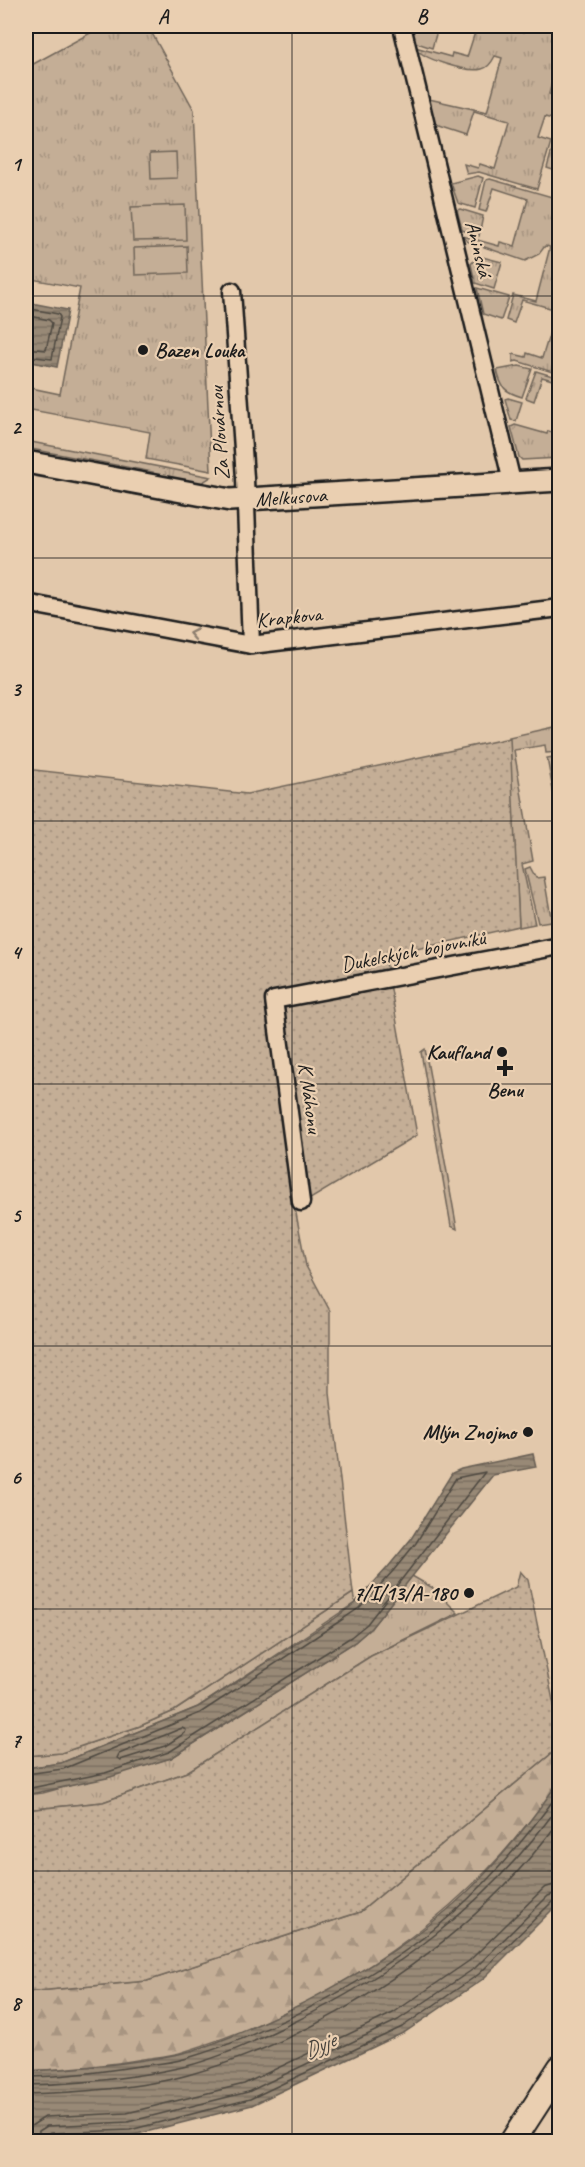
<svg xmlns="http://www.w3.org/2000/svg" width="585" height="2167" font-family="Caveat,sans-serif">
  <defs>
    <pattern id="grass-tufts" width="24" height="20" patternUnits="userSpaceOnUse" patternTransform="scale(1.5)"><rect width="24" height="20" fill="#c4ae96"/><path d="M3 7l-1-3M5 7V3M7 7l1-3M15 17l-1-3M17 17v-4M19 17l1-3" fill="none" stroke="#a89581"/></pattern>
    <pattern id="forest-firs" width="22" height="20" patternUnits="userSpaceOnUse" patternTransform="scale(1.5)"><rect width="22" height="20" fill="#c4ae96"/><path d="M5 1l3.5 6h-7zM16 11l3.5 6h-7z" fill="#a89581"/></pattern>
    <pattern id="garden-dots" width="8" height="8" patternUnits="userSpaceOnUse" patternTransform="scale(1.5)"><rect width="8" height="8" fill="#c4ae96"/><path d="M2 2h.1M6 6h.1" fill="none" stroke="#a89581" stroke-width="1.8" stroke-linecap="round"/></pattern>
    <pattern id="water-rules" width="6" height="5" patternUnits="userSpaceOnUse" patternTransform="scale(1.5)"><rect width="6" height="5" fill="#988976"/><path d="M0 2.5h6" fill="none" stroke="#7b6f60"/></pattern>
  </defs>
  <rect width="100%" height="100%" fill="#e2c8ab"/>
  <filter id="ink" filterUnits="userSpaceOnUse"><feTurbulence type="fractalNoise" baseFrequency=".0167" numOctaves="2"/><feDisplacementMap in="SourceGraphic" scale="12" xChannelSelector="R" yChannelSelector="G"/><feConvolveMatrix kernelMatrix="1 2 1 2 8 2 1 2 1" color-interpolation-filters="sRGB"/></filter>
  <g filter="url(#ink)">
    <!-- grass -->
    <g fill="url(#grass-tufts)" stroke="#706559" stroke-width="1.5">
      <path d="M103,26H148L194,110L211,471L146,459L150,432L26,409V387L60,394L80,288L26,278V68Z"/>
      <path d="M410,26L435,27L437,31L432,48L414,42Z"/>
      <path d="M477,26H502L523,32L526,26H559V55L549,94L559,97V121L545,117L538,138L551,142L537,189L479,172L467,174L464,164L478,168L480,164L495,169L509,121L474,111L466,135L435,125L429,99L487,112L502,58L495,56C492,62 488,68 482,69C468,73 421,59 415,47L451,57L452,53L467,57Z"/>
      <path d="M559,124H560L559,195L552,193L559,172L547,168Z"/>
      <path d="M478,176L483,178L475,208L458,203L451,183Z"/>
      <path d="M490,179L559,199V374L517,361L513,362V354L526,357L527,353L542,358L557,310L522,300L514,323L506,320L513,295L536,301L550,247L545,246L539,254L525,261L467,241L463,236L499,246L500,242L515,246L528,199L494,188L486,212L479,210L486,180Z"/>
      <path d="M460,209L483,216L479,236L462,230L457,210Z"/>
      <path d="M478,256L502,262L494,289L475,283L471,264Z"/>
      <path d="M477,288L509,297L501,320L483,314Z"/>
      <path d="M519,366L532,369L522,397C505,392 501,388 497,370Z"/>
      <path d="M536,371L559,378V382L542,377L534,401L526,398Z"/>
      <path d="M508,398L522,402L516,421L511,420L505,399Z"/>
      <path d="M515,425L547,434L548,431L559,434V458L522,460L519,457L511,427Z"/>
      <path d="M26,441L211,477L200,484L152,478L153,472L26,448Z"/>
      <path d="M559,726V752L546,753L545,745L514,750L533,861L522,864L535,924L519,927L509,737Z"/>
      <path d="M558,756L560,758L559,822L547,758Z"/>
      <path d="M530,867L536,878L544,877L551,917H559L557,920L538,923L525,869Z"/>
      <path d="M425,1049L457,1229L451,1226L421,1052Z"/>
      <path d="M412,1576L433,1588L458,1613L371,1656L187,1772L103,1802L26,1810V1795L43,1793L171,1758L355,1642L371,1628Z"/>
      <path d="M353,1593L355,1603L198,1707L61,1763L26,1768V1756L61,1753L140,1726L174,1711Z"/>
    </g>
    <!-- forest -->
    <path fill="url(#forest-firs)" stroke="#706559" stroke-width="1.5" d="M559,1736C559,1748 563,1769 559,1781C554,1795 534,1816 524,1828C438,1936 314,2011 183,2052C171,2056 156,2057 143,2059C104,2066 65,2069 26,2071V1992L147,1981L360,1912L558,1748Z"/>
    <!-- garden -->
    <g fill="url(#garden-dots)" stroke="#706559" stroke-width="1.5">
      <path d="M510,738L519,926L385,956L417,1135L295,1208L306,1266L330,1311V1393L353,1593L174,1711L140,1726L61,1753L26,1756V769L247,794Z"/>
      <path d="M520,1571L528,1580L559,1729L558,1748L360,1912L147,1981L26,1992V1810L103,1802L187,1772L371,1656L516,1587Z"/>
    </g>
    <!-- pitch -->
    <g fill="#c4ae96" stroke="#706559" stroke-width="1.5">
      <path d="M176,152L177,178L151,179L150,153Z"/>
      <path d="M185,205L186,240L133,241L131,207Z"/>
      <path d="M187,246L188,273L135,275L134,248Z"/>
    </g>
    <!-- water -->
    <g fill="url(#water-rules)" stroke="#665d52" stroke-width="1.5">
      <path d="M26,302L68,310L57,367L26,361Z"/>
      <path d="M533,1454L536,1467L493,1475L371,1628L355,1642L171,1758L107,1778L26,1795V1768L61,1763L198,1707L334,1619L355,1603L388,1567L411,1539L452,1473L461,1469Z"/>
      <path d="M559,1781V1903L483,1979L405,2032L252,2105L130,2136L26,2139V2071C77,2069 128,2064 179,2054C213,2046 249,2029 281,2014C339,1986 397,1953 446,1911C490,1874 527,1827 559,1781Z"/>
    </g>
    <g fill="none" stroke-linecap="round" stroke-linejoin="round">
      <!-- shore -->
      <g stroke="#4e4840" stroke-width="1.5">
        <path d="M26,308L58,314L60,317L52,359L26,356"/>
        <path d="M26,315L49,320L52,323L46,350L26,348"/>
        <path d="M182,1728L186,1730L185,1733L165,1746L120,1760L117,1758L119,1754Z"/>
        <path d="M26,1774L63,1769L200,1713L337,1623L359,1608L393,1571L416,1543L456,1478L485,1472L367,1624L351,1637L169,1752L105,1773L26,1789"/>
        <path d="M26,2077C64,2077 101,2072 139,2066C154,2064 170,2063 184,2059C270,2034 385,1974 452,1914C492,1878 528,1836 560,1791"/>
        <path d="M26,2085C78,2084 132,2078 183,2067C217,2059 253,2042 284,2027C395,1974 488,1905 560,1804"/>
        <path d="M26,2094C74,2093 141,2088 188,2075C331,2034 472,1940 560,1820"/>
        <path d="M27,2142L31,2126L45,2117L127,2113L244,2084L393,2013L469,1961L544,1888L560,1883"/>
        <path d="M36,2142L39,2131L47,2126L128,2122L248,2092L398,2020L475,1968L548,1896L560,1892"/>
        <path d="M44,2142L45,2136L50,2133L130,2130L250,2099L402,2027L479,1974L553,1901L560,1900"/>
      </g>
      <!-- minor casing -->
      <g stroke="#1c1c1c" stroke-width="21">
        <g id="minor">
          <path d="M402,26L512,482"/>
          <path d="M232,291L245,478L251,645"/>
          <path d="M26,603L251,645L560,608"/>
          <path d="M301,1202L274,1000L560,946"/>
        </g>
      </g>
      <!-- tertiary casing -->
      <g stroke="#1c1c1c" stroke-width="26">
        <path id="tertiary" d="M26,462L230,500L560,480"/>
      </g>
      <!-- secondary casing -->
      <g stroke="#1c1c1c" stroke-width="28">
        <path id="secondary" d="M512,2142L560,2068"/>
      </g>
      <!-- minor -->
      <use href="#minor" stroke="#eacfb1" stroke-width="16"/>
      <!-- tertiary -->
      <use href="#tertiary" stroke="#eacfb1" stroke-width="21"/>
      <!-- secondary -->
      <use href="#secondary" stroke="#eacfb1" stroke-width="24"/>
    </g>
    <!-- one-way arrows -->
    <defs><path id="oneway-chevron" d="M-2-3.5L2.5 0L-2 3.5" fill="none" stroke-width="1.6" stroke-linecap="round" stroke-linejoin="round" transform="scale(1.5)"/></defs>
    <use stroke="#8d7e6e" href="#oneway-chevron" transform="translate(193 634) rotate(-169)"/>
  </g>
  <!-- grid -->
  <path fill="none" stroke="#1c1c1c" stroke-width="1.5" stroke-opacity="0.55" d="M292,26V2142M26,296H560M26,558H560M26,821H560M26,1084H560M26,1346H560M26,1609H560M26,1871H560"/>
  <!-- markers -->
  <g fill="#1c1c1c" stroke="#eacfb1" stroke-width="2">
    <circle cx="143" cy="350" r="6"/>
    <circle cx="502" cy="1052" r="6"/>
    <path d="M502 1059h6v6h6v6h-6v6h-6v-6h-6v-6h6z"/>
    <circle cx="528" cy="1432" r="6"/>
    <circle cx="469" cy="1593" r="6"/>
  </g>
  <g text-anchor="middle" stroke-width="4.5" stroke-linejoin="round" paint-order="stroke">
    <!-- street labels -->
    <g font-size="21" fill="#1c1c1c" stroke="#eacfb1">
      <text transform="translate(479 249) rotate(76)" y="7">Aninská</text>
      <text transform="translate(219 433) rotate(-94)" y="7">Za Plovárnou</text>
      <text transform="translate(291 497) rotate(-4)" y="7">Melkusova</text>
      <text transform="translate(289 617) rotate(-6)" y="7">Krapkova</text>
      <text transform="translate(413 951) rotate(-11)" y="7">Dukelských bojovníků</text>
      <text transform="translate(310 1098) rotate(82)" y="7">K Náhonu</text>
    </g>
    <!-- poi labels -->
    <g font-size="21" font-weight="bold" fill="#1c1c1c" stroke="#eacfb1" text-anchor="end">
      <text x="155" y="357" text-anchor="start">Bazen Louka</text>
      <text x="490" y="1059">Kaufland</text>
      <text x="505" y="1097" text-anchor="middle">Benu</text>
      <text x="516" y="1439">Mlýn Znojmo</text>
      <text x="457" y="1600">7/I/13/A-180</text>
    </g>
    <!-- water labels -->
    <g font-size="22" font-style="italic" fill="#47423c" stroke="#eacfb1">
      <text transform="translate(319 2045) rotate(-25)" y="8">Dyje</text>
    </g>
  </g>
  <!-- margin -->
  <rect width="585" height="2167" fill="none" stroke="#eacfb1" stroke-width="66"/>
  <rect x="33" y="33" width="519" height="2101" fill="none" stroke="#1c1c1c" stroke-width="2"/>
  <g font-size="20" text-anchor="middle" font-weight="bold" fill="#1c1c1c">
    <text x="163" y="23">A</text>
    <text x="422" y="23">B</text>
    <text x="16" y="171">1</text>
    <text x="16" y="434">2</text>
    <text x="16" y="696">3</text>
    <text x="16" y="959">4</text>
    <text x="16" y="1222">5</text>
    <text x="16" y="1484">6</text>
    <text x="16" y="1747">7</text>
    <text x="16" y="2010">8</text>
  </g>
</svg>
